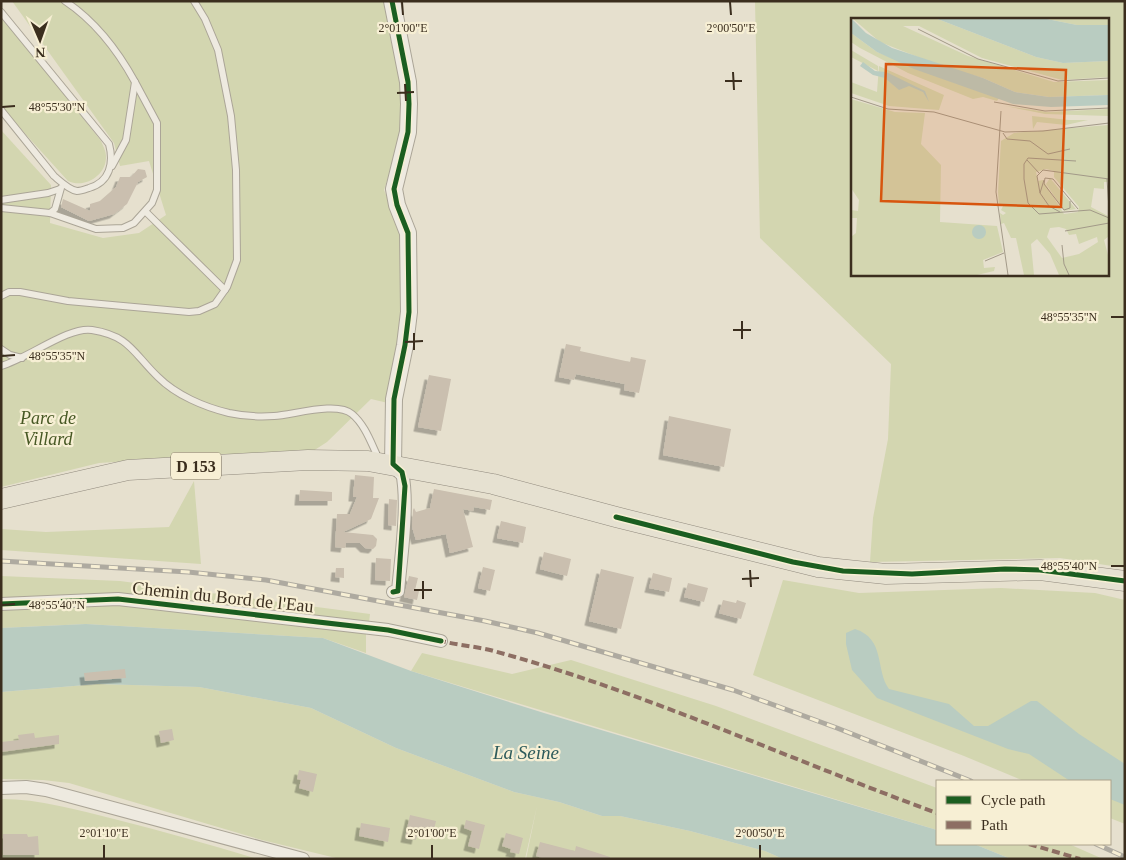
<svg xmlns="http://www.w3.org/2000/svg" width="1126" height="860" font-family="Georgia,serif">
  <defs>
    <filter id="shadow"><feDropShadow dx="-4.5" dy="4.5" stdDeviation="0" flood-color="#0004"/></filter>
  </defs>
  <rect width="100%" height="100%" fill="#e6e0ce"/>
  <!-- green -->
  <g fill="#d3d6b0" fill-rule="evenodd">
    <path d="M12,1H385L400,80L402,116L397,162H393L384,190L404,239L402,326L388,403L371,399L327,442L310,453L237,454L99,463L1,487V130L51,185L50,223L103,238L139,233L166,215L149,161L120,166L114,143Z"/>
    <path d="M755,1H1125V568L1060,558L870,562L873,518L888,439L891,364L760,238ZM852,19H1107V274H852Z"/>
    <path d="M1,14L101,141C103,146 106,151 106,156C107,175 85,189 68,181L1,107Z"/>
    <path d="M194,481L201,564L1,550V529L46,532L169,527Z"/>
    <path d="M1,576L120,581L370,614L369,623L101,593L66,598L1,600Z"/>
    <path d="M783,580L859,593L1001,588L1095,593L1125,600V824L1110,818V781H1024L964,756L753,675Z"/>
    <path d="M115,602L366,632V653L323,638L86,624L1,628V609Z"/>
    <path d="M422,653L512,674L571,660L716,706L937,788V830L411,671Z"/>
    <path d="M98,684L199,687L311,708L396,748L514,792L559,802L602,816H620L690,831L765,851L783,859H526L537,806L525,859H340L262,840L69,783L43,780L1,779V692Z"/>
    <path d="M1,799C40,799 77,810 114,819C163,831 210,845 258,859H1Z"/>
    <path d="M974,844H1069L1103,859H1011Z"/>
  </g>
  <!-- water -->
  <g fill="#b9ccc1">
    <path d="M86,624L323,638L411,671L544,713L937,830V844H974L1011,859H783L765,851L690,831L620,816H602L559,802L514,792L396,748L311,708L199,687L98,684L1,692V628Z"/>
    <path d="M855,629C886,639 875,670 889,689L949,704L974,726H988L1031,701H1037L1079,734L1125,764V805L1110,799V781H1070L1029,754L1008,749L877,698L852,670L846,644V633Z"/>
  </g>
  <!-- building -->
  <g fill="#cabfaf" filter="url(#shadow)">
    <path d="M138,169L145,170L147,177L138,182L127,204L114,214L89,221L61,207L63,199L90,211V204L100,201L116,187L120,177H131Z"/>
    <path d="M566,344L581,347L580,351L630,362L631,357L646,360L639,393L624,390L625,384L595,378L576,374L574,380L559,377Z"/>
    <path d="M429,375L451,379L441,431L418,427Z"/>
    <path d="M669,416L731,429L724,467L663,455Z"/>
    <path d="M355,475L374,477L373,498H379L371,519L343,532L373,535L377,539L376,546L373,549L365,548L360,543H346L345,548L335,547L337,514H350L357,497H353Z"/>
    <path d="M434,489L492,500L490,510L474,507L473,511L463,509L473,547L450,553L446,534L416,540L412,527L413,510L414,508L416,512L430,508Z"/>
    <path d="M300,490L332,492V501H299Z"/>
    <path d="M389,499L397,500L396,526L388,525Z"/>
    <path d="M501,521L526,527L523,543L497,538Z"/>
    <path d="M544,552L571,559L567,576L540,569Z"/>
    <path d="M376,558L391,559L390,581L375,580Z"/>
    <path d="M483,567L495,570L490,591L478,588Z"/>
    <path d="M336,568H344V578L335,577Z"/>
    <path d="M601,569L634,577L621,629L589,621Z"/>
    <path d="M653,573L672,578L669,592L649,588Z"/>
    <path d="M409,576L418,578L415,590L419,591L417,600L404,597Z"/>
    <path d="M688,583L708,588L704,602L684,597Z"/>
    <path d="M723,600L736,603L737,600L746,603L741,619L719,613Z"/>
    <path d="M125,669L126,678L85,681L84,673Z"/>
    <path d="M172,729L174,740L161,743L159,731Z"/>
    <path d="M34,733L35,738L59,735V744L1,752V742L19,740L18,735Z"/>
    <path d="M299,770L317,774L313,792L299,788L301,780L297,779Z"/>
    <path d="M410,815L436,821L433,834L418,831L416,840L405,838Z"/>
    <path d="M466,820L485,825L479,849L468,846L472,831L464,828Z"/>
    <path d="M361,823L390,828L388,842L359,836Z"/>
    <path d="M506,833L523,838L519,854L510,852L511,849L502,846Z"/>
    <path d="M3,834H27L28,837L38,836L39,855H3Z"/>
    <path d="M540,842L575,851L576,846L610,857V859H545L536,856Z"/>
  </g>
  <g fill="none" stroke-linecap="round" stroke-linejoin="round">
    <!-- service casing -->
    <g stroke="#aba597" stroke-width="8">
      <g id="service">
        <path d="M65,1C95,21 118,51 135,82L126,140L112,166"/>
        <path d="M1,12L109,144C114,163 110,182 89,188C86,189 81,191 77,191C69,190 60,181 54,176L1,110"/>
        <path d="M1,200L48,193L60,189"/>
        <path d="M1,208L50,213L96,229L123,228L134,223L152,203L157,190V123L135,82"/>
        <path d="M146,212L225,290"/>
        <path d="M50,213L55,209L61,188"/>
        <path d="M1,296L9,292H20L68,301L189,312L199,311L215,304L227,287L237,260L236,170L231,116L218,50L205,19L194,1"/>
        <path d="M1,349L10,355L22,358"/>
        <path d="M1,366C27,359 69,326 92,330C130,336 133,353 158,377C176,395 204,407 229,413C243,416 260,417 274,416C293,415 337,401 352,414C364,424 370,440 376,453"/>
      </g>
    </g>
    <!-- minor casing -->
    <g stroke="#aba597" stroke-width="14">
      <g id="minor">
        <path d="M393,592L398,591C401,557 409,504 402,472"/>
        <path d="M1,604L118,599L388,630L441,641"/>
        <path d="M1,788L26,787L46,790L303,859"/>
      </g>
    </g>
    <!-- tertiary casing -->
    <g stroke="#aba597" stroke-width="18">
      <path id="tertiary" d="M392,1L408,82L409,104L408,132L394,189L397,205L408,233L409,312L405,345L394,399L393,464L402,472"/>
    </g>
    <!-- primary casing -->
    <g stroke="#918a7e" stroke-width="21">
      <path id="primary" d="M1,499L128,470L308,460L368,461L493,484L616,517L818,567L886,574L1040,570L1125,581"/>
    </g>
    <!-- service -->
    <use href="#service" stroke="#eeeae0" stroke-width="6"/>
    <!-- minor -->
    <use href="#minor" stroke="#eeeae0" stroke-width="12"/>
    <!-- tertiary -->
    <use href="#tertiary" stroke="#eeeae0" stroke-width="16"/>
    <!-- primary -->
    <use href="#primary" stroke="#e6e1d1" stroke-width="20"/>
    <!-- rail casing -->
    <g stroke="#aeaaa0" stroke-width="5">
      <g id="rail">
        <path d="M1,561L188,572L266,580L485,621L538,633L733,690L837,728L971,781"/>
        <path d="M1096,844L1125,857"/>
      </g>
    </g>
    <!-- rail -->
    <use href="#rail" stroke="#f7efd4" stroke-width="3" stroke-dasharray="9" stroke-linecap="butt"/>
    <!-- quiet -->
    <g stroke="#8d6e63" stroke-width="4" stroke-dasharray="8 4" stroke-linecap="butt">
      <path d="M438,640C455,645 473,646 490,650C643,691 788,759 937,813"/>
      <path d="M1029,844L1080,859"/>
    </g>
    <!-- cycleway casing -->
    <g stroke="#f7efd4" stroke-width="8">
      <g id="cycleway">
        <path d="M392,1L408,82L409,104L408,132L394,189L397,205L408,233L409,312L405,345L394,399L393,464L402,472L405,486L398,591L393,592"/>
        <path d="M616,517L793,562L843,571L912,574L1005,569L1040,570L1125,581"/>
        <path d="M1,604L118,599L388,630L441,641"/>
      </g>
    </g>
    <!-- cycleway -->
    <use href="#cycleway" stroke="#1b5e20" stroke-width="5"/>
  </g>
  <!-- ticks -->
  <path fill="none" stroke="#3b2e1e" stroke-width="2" d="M402,2L403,15M730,2L731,15M733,72L734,90M725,81H742M405,84L406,101M397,93L414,92M2,107L15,106M1111,317H1124M742,321V339M733,330H751M414,333V350M405,342L423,341M2,356L15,355M1111,566H1124M750,570L751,587M742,579L759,578M423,581V599M414,590H432M2,605L15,604M104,845V858M432,845V858M760,845V858"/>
  <g text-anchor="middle" stroke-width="4.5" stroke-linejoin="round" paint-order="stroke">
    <!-- shield labels -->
    <rect fill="#f7efd4" stroke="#736855" stroke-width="1" x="171" y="452.5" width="50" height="27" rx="4"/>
    <g font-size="16" font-weight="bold" fill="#3b2e1e">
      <text x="196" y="472">D 153</text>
    </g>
    <!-- park labels -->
    <g font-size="18" font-style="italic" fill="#475824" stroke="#f7efd4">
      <text x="48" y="424">Parc de<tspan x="48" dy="21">Villard</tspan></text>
    </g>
    <!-- street labels -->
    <g font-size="18" fill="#3b2e1e" stroke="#f7efd4">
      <text transform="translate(223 597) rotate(6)" y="6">Chemin du Bord de l'Eau</text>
    </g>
    <!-- water labels -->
    <g font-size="19" font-style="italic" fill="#2d5b5b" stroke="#f7efd4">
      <text x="526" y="759">La Seine</text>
    </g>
  </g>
  <!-- overview -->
  <g transform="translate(851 18)">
    <rect width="258" height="258" fill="#e6e0ce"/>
    <path d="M1,0H84L185,39L212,45L257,43V59L211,62L131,40L68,8H52L117,38L203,64L257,62V77L198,79L164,74L132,60L92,49L29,24ZM191,0H257V7H226ZM0,15L26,34L148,80L146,83L132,79L122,81L57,55L9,30L0,24ZM0,32L27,48V53L0,39ZM28,48L93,77L88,92L38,88L0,75V64L26,74ZM0,81L44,94L74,95L70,126L90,147L89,204L146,208L152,234L132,242L133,250L144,249L143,253L126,257H0V219L5,215L6,200H0V192L7,193L8,182L0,170ZM154,88L197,94L257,91V98L194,96ZM181,98L218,102H237L215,107L186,104L182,111ZM257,107V164H253V171L243,170L240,189L257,198V219L253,222L257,237V257H208L199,236L186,221L180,226L183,257H173L165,220H160L153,205L150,206L149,195L152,197L155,195L150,192L152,188L148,187L147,174L150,123L163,115ZM195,151L203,153V159L228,189L227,194L213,196L192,162L187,163L185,154ZM208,209L215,211L218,217L225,216L228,226L246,219L247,224L228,236L211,240L196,219L199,210ZM199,160L224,190L225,191L213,193L195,166Z" fill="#d3d6b0" fill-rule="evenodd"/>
    <path d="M0,0L15,15L41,30L132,60L164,74L198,79L257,77V87L200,89L162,86L63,51L26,34L0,15ZM84,0H191L226,7H257V43L212,45L185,39ZM12,44L24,53L35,54L74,73L78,84L72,74L58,68L48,72L34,60L22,57L9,48ZM121 214a7 7 0 1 1 14 0a7 7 0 1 1-14 0Z" fill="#b9ccc1"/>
    <path fill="none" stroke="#a29988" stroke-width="1" d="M67,11L127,41L207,63L258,60M0,79L37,91L83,94L154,114L192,113L258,105M143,84L194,93L258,90M150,93L145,174L157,257M152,115L156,121L179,123L197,136L219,131M176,142L188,155M225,143L177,140L173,146V161L177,185L188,196L239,192L258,200M256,161L258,191M193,162L189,175L198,188L209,194M189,175L186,158L192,152L258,161M219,183V190L213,192L193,166L194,160L202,161L227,191M214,213L258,205M211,227L213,246L218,257M134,243L153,235"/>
    <path fill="#d7550e" fill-opacity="0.15" stroke="#d7550e" stroke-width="2.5" d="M35,46L215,52L210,189L30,183Z"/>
    <rect width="258" height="258" fill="none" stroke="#3b2e1e" stroke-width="2.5"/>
  </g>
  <g font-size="12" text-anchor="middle" fill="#3b2e1e" stroke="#f7efd4" stroke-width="4.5" stroke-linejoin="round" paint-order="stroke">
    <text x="403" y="32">2°01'00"E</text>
    <text x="731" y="32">2°00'50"E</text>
    <text x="57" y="111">48°55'30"N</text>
    <text x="1069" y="321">48°55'35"N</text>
    <text x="57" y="360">48°55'35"N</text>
    <text x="1069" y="570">48°55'40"N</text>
    <text x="57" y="609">48°55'40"N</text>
    <text x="104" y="837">2°01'10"E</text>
    <text x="432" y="837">2°01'00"E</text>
    <text x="760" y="837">2°00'50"E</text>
  </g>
  <!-- border -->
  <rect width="1126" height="860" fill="none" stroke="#3b2e1e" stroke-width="5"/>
  <!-- legend -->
  <rect x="936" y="780" width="175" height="65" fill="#f7efd4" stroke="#aca28b"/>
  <rect x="946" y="796" width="25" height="8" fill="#1b5e20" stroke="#aca28b"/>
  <text x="981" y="805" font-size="15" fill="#3b2e1e">Cycle path</text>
  <rect x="946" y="821" width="25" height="8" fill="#8d6e63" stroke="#aca28b"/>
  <text x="981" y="830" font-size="15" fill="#3b2e1e">Path</text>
  <!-- north arrow -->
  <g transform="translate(40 40) rotate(178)" stroke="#f7efd4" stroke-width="4" paint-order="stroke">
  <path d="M0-4L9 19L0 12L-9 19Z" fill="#3b2e1e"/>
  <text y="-8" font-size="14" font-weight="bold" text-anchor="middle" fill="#3b2e1e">N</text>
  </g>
</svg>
